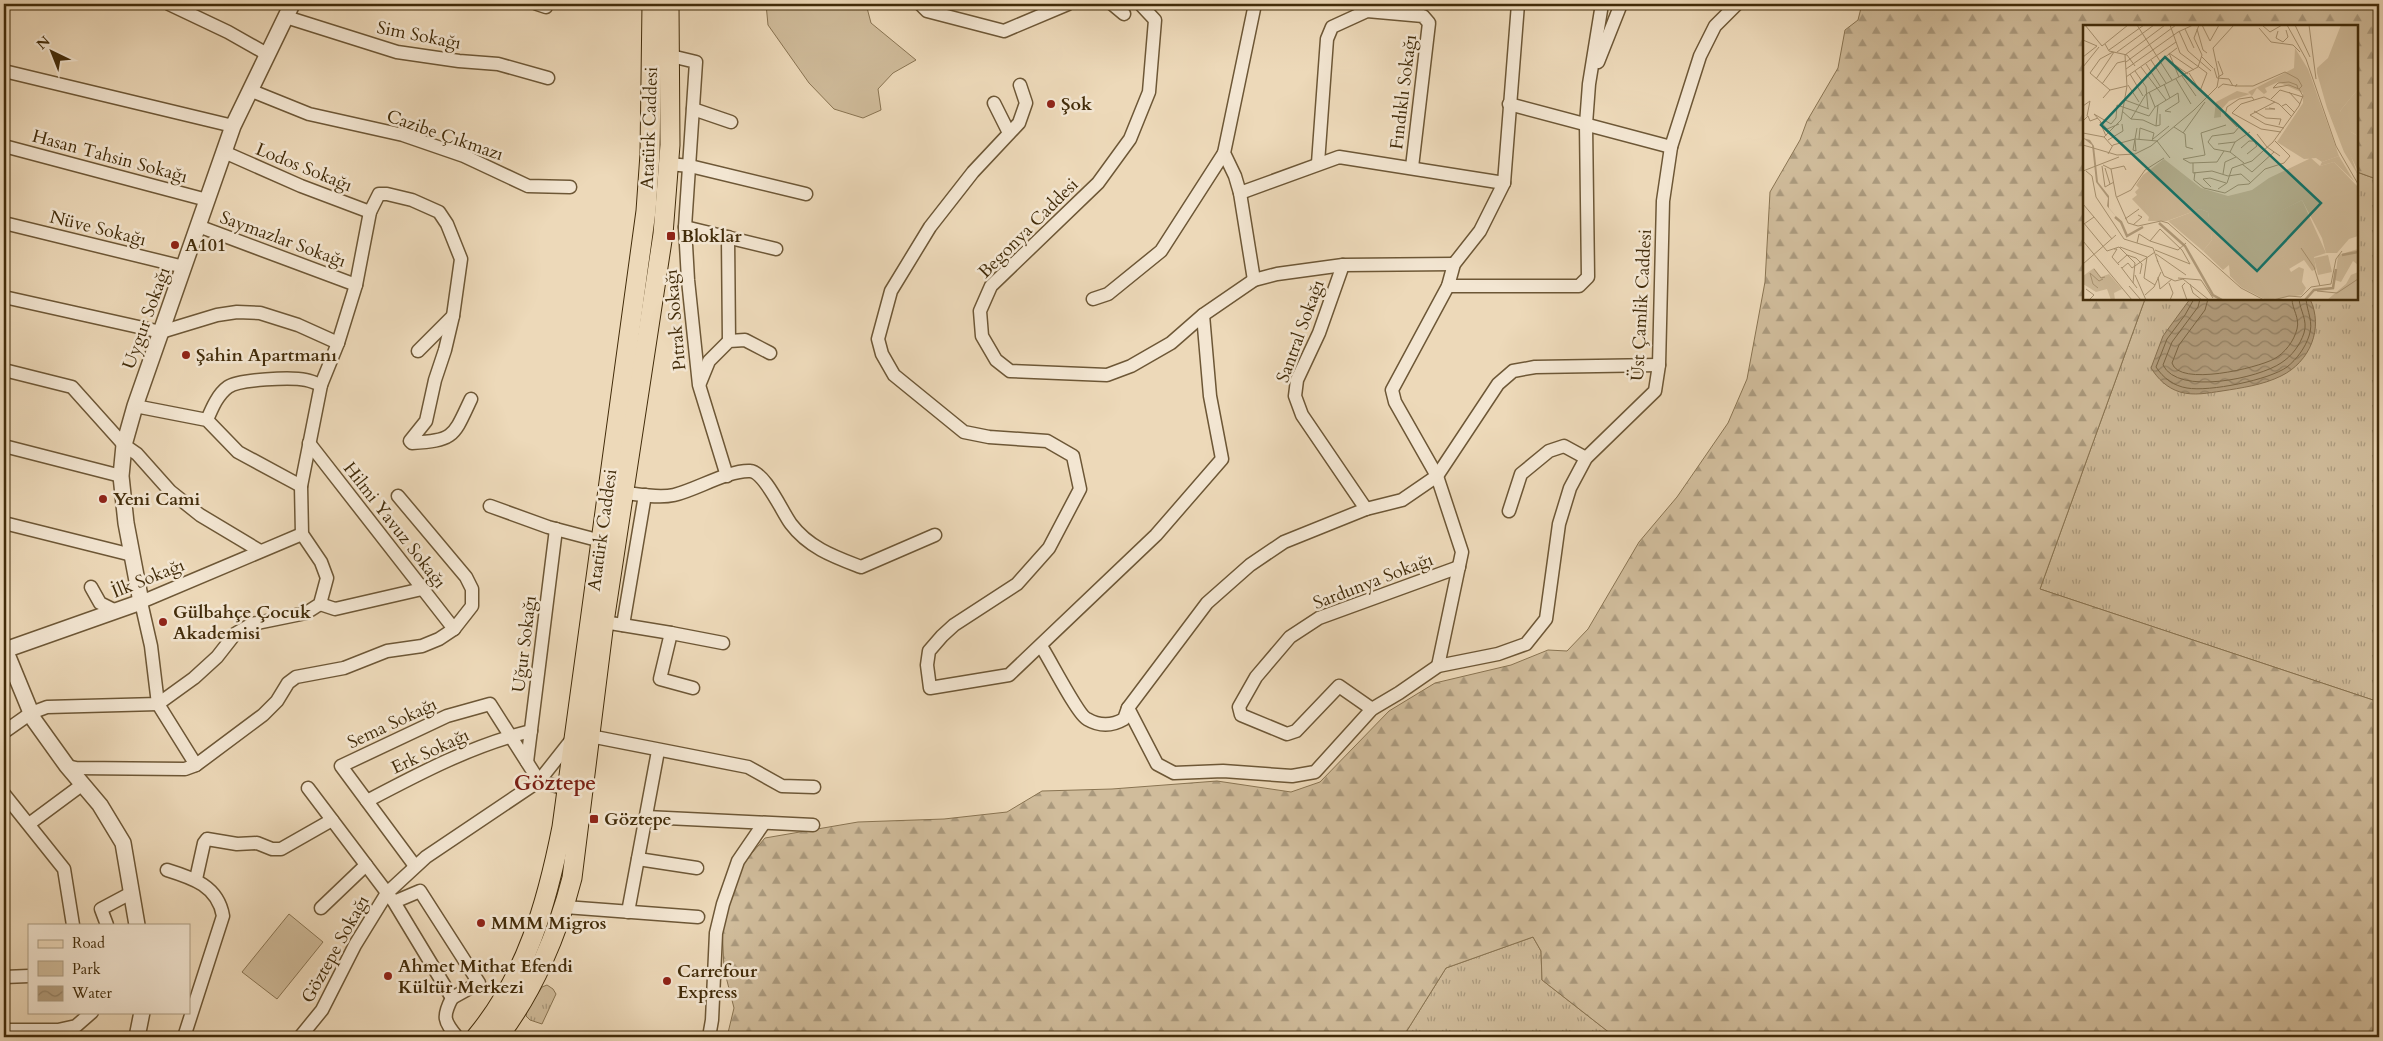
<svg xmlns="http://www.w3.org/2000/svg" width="2383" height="1041" font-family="Cardo,serif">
  <defs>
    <pattern id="grass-tufts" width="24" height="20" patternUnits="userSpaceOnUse" patternTransform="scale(1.25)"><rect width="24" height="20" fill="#d0bc9b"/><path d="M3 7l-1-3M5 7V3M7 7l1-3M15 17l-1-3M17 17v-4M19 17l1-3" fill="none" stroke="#aa997d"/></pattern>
    <pattern id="forest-firs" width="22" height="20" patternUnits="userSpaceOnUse" patternTransform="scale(1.25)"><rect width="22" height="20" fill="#d0bc9b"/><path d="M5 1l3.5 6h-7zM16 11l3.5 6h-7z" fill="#aa997d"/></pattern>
    <pattern id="water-waves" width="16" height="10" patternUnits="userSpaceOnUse" patternTransform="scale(1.25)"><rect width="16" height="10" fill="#b39e7e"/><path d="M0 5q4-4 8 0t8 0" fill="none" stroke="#938165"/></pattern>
  </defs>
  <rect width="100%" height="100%" fill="#edd9b9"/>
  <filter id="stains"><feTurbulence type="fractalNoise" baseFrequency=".004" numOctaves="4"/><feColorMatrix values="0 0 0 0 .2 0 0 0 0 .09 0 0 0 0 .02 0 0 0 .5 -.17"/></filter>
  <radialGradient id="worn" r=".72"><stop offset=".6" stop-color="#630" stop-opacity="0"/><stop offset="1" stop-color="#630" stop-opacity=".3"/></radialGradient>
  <!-- grass -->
  <g fill="url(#grass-tufts)" stroke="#897452">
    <path d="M2357,172L2379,180V702L2040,589L2145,299H2357Z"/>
    <path d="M1533,937L1541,951L1542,980L1615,1037H1403L1446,968Z"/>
    <path d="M547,985L553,989L556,994L542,1024L530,1020L526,1016L527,1011L542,987Z"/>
  </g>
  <!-- forest -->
  <path fill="url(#forest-firs)" stroke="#897452" d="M1862,4H2379V180L2357,172V26H2084V299H2145L2040,589L2379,702V1037H1615L1542,980L1541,951L1533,937L1446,968L1403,1037H727L734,1008L724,969L722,926L730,897L745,861L765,838L858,822L944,819L1007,812L1042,791L1112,789L1217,781L1291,792L1320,782L1389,711L1435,683L1511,665L1548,650L1567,651L1588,629L1639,542L1677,497L1728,423L1747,379L1765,282L1770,192L1800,140L1807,121L1838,68L1845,30L1858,20Z"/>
  <!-- park -->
  <g fill="#d0bc9b" stroke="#897452">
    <path d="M766,4H866L871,23L916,60L893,73L878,89L881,110L863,118L834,109L809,83L768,25Z"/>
    <path d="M289,914L323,942L277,999L242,972Z"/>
  </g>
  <!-- water -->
  <path fill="url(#water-waves)" stroke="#867050" d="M2190,299H2310C2324,328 2310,362 2281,376C2263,385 2241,388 2222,391C2208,393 2194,396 2180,392C2167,388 2158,379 2151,368L2163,336Z"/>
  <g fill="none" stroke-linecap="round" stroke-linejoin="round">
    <!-- shore -->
    <g stroke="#7a6544" stroke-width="1">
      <path d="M2194,299L2185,315L2167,339L2156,367C2163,378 2174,386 2187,388C2209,392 2269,380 2287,367C2297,359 2305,348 2309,336C2314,322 2307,312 2306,299"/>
      <path d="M2200,299L2198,307L2172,342L2163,365C2178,396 2259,378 2281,363C2292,356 2300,345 2304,333C2308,320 2300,311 2299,299"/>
      <path d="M2208,299L2205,310L2179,345L2172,363C2179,387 2257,368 2274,359C2285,353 2294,341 2297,329C2300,318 2292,309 2292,299"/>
    </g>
    <!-- minor casing -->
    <g stroke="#6d5736" stroke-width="15">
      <g id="minor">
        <path d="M169,4L228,32L267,54"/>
        <path d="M537,4L546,7L545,4"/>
        <path d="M920,4L927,11L1004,31L1068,4"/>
        <path d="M1112,4L1124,14"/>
        <path d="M1141,5L1155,20L1149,92L1130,139L1098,183L991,286L980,311L982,336L996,360L1010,371L1107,375L1131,366L1171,343L1203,315L1254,280L1277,274L1343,265L1454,264"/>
        <path d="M286,17L397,52L459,61L498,64L548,78"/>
        <path d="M671,56L696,62L685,227L688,280L699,385L727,476"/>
        <path d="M1598,62L1621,4"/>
        <path d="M4,71L233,126"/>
        <path d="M1020,85L1026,103L1019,123L973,172L930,227L891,291L878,339L882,354L894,375L964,432L989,437L1047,441L1073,456L1080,489L1049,548L1017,584L954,625L942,636L929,651L927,665L930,688L1009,675L1156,535L1222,459L1210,396L1203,315"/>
        <path d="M252,91L309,114L403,135L464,156L528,186L570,187"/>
        <path d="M994,103L1009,133"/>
        <path d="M1509,104L1671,147"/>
        <path d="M693,109L731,122"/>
        <path d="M4,146L207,200"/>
        <path d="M224,152L301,186L370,212"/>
        <path d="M1318,163L1327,39L1332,27L1367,11L1423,16L1429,23L1412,167"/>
        <path d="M669,164L690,166L806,194"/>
        <path d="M1240,193L1339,157L1504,183"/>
        <path d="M4,223L184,267"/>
        <path d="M198,226L356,285"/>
        <path d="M685,227L776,249"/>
        <path d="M728,237L729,341"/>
        <path d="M1343,265L1319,333L1297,380L1295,396L1302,415L1366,509"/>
        <path d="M1254,280L1240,193L1235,176L1224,153L1255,4"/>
        <path d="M1448,286H1579L1588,277L1586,124L1589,84L1602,4"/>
        <path d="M4,297L161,332L217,315L237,312L260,313L298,325L338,343"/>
        <path d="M1093,299L1108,294L1161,251L1224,153"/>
        <path d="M418,351L453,316"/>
        <path d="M4,370L72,387L124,445L137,454L170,491L200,515L260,551"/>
        <path d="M700,383L709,361L729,341L745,340L770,353"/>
        <path d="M135,406L207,420L238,452L301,486"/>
        <path d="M207,420C212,408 218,394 228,387C239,379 292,377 306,380C311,381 316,383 321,385"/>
        <path d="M309,443L454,629"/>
        <path d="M4,446L121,476"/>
        <path d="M617,492C634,493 656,499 674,495C696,490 728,470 750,471C765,472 782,512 791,524C809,548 835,557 861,567L935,535"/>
        <path d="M490,506L548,527L601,541"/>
        <path d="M1509,511L1521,474L1549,451L1564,446L1586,458"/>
        <path d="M4,523L132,555"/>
        <path d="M91,587L100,603L116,611"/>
        <path d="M320,604L335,609L422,589"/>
        <path d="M604,622L671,633L660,679L693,688"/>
        <path d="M623,625L645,495"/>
        <path d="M671,633L723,643"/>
        <path d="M1041,646C1049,658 1078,715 1087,719C1099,726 1112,726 1124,719L1128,708L1207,603L1250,565L1284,542L1366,509L1402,500L1437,476L1498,384L1513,371L1535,367L1659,365"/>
        <path d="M1438,666L1462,552L1437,476L1395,402L1392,390L1448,286L1454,264L1480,231L1504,183L1518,4"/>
        <path d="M1128,708L1157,764L1174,773L1223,771L1292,776L1315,772L1372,709L1399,693L1438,666L1498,654L1526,644L1546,619L1559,524L1570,488L1586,458L1655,391L1659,365L1663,201L1671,147L1700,56L1715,26L1737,4"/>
        <path d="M1372,709L1339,686L1296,731L1287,734L1241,715L1239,707L1256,677L1290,637L1319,618L1459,567"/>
        <path d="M4,732L31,713L47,707L158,704L194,678L217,657L235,634L252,624L306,613L320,604L327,578L321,562L302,534L301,486L321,385L338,343L356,285L370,212L379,194H387L412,200L439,212L447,224L461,259L453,316L445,350L435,380L426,421L410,441L412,443C455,440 453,437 471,399"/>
        <path d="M527,762L556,529"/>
        <path d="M196,765L158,704L151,646L141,602L302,534"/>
        <path d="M67,766L76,768L185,769L196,765L263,715L277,701L288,683L296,677L344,668L387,651L422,646L439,639L454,629L472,606V589L466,577L398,496"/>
        <path d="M539,781L566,789"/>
        <path d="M308,788L394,902L452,998L479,983L420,891L394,902"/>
        <path d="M4,794L64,869L73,925"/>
        <path d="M367,801C420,773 473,745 531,731"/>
        <path d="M646,817L813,825"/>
        <path d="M29,824L83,784"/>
        <path d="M638,859L697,868"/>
        <path d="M415,866L341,766L447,716L490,704L539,781"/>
        <path d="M167,870C193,878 218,886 223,916L184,1037"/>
        <path d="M196,879L204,843L207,839L237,844L257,843L272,849H281L332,820"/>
        <path d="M565,907L698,917"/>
        <path d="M321,908L366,865"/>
        <path d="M628,912L658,751"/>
        <path d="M107,925L101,909L131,893"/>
        <path d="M4,977L29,976"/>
        <path d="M452,998C442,1017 444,1021 457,1037"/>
        <path d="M4,1030H58L76,1026L92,1012"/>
        <path d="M300,1037L322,1010L355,945L387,893L426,857L539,781L573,738L590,736L748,767L782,786L814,787"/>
        <path d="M709,1037L712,1020L716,933L723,904L738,861L764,823"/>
      </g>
    </g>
    <!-- tertiary casing -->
    <g stroke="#6d5736" stroke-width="18">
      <g id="tertiary">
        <path d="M4,647L34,720L67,766L100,805L123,843L137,925"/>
        <path d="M5,650L141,602L126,523L121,476L124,445L135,406L233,126L292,4"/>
        <path d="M137,1037L142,1012"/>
      </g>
    </g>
    <!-- primary casing -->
    <g stroke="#422c0a" stroke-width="21">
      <g id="primary">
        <path d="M476,1037C526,977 547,903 562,827L646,211L650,154L652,4"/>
        <path d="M498,1037C533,992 558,933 572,878L604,622L663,234L670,145L669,4"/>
      </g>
    </g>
    <!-- minor -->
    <use href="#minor" stroke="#f3e6d2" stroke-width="12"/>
    <!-- tertiary -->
    <use href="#tertiary" stroke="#f3e6d2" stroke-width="15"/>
    <!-- primary -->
    <use href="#primary" stroke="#edd9b9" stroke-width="19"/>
  </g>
  <!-- markers -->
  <g fill="#8f2418" stroke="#f3e6d2" stroke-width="2">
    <circle cx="1051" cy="104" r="5"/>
    <rect x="666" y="231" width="10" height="10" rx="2.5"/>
    <circle cx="175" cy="245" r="5"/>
    <circle cx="186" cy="355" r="5"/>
    <circle cx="103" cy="499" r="5"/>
    <circle cx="163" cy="622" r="5"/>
    <rect x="589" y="814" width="10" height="10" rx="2.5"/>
    <circle cx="481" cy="923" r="5"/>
    <circle cx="388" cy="976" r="5"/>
    <circle cx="667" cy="981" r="5"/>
  </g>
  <g text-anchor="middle" stroke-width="5" stroke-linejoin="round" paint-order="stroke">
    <!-- street labels -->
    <g font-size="18" fill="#422c0a" stroke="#f3e6d2">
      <text transform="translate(419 35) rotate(11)" y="6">Sim Sokağı</text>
      <text transform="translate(1403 92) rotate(-83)" y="6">Fındıklı Sokağı</text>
      <text transform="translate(649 128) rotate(-88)" y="6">Atatürk Caddesi</text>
      <text transform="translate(445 135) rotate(19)" y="6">Cazibe Çıkmazı</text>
      <text transform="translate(110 156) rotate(15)" y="6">Hasan Tahsin Sokağı</text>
      <text transform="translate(304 167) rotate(22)" y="6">Lodos Sokağı</text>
      <text transform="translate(98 228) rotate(14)" y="6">Nüve Sokağı</text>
      <text transform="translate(1028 228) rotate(-45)" y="6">Begonya Caddesi</text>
      <text transform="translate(283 239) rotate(20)" y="6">Saymazlar Sokağı</text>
      <text transform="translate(1641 305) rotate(-87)" y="6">Üst Çamlik Caddesi</text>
      <text transform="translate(146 318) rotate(-70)" y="6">Uygur Sokağı</text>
      <text transform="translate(675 320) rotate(-95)" y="6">Pıtrak Sokağı</text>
      <text transform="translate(1300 331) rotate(-70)" y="6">Santral Sokağı</text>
      <text transform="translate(395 525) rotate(52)" y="6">Hilmi Yavuz Sokağı</text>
      <text transform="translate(602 530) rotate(-82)" y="6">Atatürk Caddesi</text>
      <text transform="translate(148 578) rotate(-22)" y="6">İlk Sokağı</text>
      <text transform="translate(1373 581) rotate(-21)" y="6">Sardunya Sokağı</text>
      <text transform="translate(524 644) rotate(-83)" y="6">Uğur Sokağı</text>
      <text transform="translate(392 723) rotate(-25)" y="6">Sema Sokağı</text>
      <text transform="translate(430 751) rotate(-25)" y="6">Erk Sokağı</text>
      <text transform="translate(335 949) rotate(-61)" y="6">Göztepe Sokağı</text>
    </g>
    <!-- poi labels -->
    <g font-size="18" font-weight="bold" fill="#422c0a" stroke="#f3e6d2" text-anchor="start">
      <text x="1061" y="110">Şok</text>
      <text x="681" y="242">Bloklar</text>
      <text x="185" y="251">A101</text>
      <text x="196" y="361">Şahin Apartmanı</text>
      <text x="113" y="505">Yeni Cami</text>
      <text x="173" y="618">Gülbahçe Çocuk<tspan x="173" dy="21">Akademisi</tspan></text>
      <text x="604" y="825">Göztepe</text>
      <text x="491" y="929">MMM Migros</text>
      <text x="398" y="972">Ahmet Mithat Efendi<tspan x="398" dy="21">Kültür Merkezi</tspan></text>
      <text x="677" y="977">Carrefour<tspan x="677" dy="21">Express</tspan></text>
    </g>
    <!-- district labels -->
    <g font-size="22" font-weight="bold" fill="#7a1f14" stroke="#f3e6d2">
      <text x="555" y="790">Göztepe</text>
    </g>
  </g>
  <!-- overview -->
  <g transform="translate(2083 25)">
    <rect width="275" height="275" fill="#edd9b9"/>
    <path d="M275,64V111L268,107L257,86ZM244,83L265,123L275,150L261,127ZM256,131L271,156L251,137L237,141L239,137ZM219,175L243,228L231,232L233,244L229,246L221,235L206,244L179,195ZM117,184L125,187L128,206L129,215L120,226L85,196Z" fill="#d0bc9b"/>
    <path d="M258,0H275V64L257,86L266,96L268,107L275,111V146L244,83L234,48V43L245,33ZM212,23L225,44L256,131L239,137L233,133L221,134L194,117L220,78V68L195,57L182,63L184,67L181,69L174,63L169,71L165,67L211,43ZM228,133L237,141L251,137L275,162V211L266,214L254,228H243L239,213L219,175L180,195L208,247L216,242L221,244L219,257L223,263L219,270L183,275L158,262L147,251L146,240L140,245L120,226L129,215L125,187L117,184L84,196H65L66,192L49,174L54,170L52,167L56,163L53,160L60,150L81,134L118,163L145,171L169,165L186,153ZM275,224V240L270,236L258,257L252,255L255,230ZM11,243L18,252L26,249L39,264L31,268L32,275H28L24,264L13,267L0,259V251ZM275,247V275H244L263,259L268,250Z" fill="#d0bc9b"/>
    <path d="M154,66L167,69L146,76L138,85V92L131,93L133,77ZM245,230L249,247L235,250L231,233Z" fill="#d0bc9b"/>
    <path d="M0,113L7,115L11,121L15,157L26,171V183L35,194L24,181L25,173L13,157L9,120Z" fill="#b39e7e"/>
    <path fill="none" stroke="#b39e7e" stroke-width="2.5" d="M32,192L38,197L44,211L60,202M76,198L102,221L130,270L139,275M259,230L275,227M222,275L231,265L250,263L253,244"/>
    <path fill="none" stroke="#a99473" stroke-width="1" d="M2,0L19,21M54,0L89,55M87,0L97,28L124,48L117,66M119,0L127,16L136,0M179,0L187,7L199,0M204,0L223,34L253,121L275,159M212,0L227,32M226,0L233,54M176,3L188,17L210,20L217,27M102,4L111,23M114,4L120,25L124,28M96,6L105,26L128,46M195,6L193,13L200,17L205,12L203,5M0,15L14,21M22,19L26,26L44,30L52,41M19,21L45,0M26,25L61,0M34,27L71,0M86,28L111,45M86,28L96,52M42,30L82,0M0,32L14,21M119,32L130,43M68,35L83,58M77,36L94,23M135,36L140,49L135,52M43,37L93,0M63,39L77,61M92,40L105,49M0,42L16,22M58,42L83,75M131,43L134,53L146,54L150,61M43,44L95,7L110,0M52,46L63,62L65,84M106,48L117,66M47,49L60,71M99,51L113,71M43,52L93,17M13,54L31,27M93,54L108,79M19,59L34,38L42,36M81,59L87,73M45,60L56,77M152,61H170L202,47L215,54L219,61L216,64M135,63L140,59L153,61L154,59M190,63L195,58L206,57L214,60L215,64M27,65L7,48L17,34L30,27M66,67L72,82M206,67L217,79M20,73L27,65L44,61M188,74L197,65L220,72M42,75L66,84M192,77L167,90L182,99L201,103M0,81L7,76L4,91M199,81L203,79L212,88M182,84H192L186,83M39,86L48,94L60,95L73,101L77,100V89M171,86L183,93L198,94L196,100M48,94L63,69L115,42L119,30L111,13L116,0M1,95L5,91L7,96L15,93M17,97L23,111M36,99L24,104L11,89L28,99L33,93L34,80L66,91L72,82L95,68L96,77L82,86L88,87M73,101L75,80M91,102L102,109L103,122L110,124M154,102L142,90L144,82L156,74L169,72L171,75M156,102L151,108L129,111L125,117L131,124L147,127L161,138M198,107L178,104L149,88L158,79L181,72L196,79L209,92M0,108L21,112L29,121M100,108L122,77M174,109L184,122L197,131M21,112L38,95L44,61L42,30M56,114L57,103L71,108L69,116M70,114L86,101M25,115L40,106L39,99M52,115L53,126L50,125L54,103M135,119L152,117M0,120L34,130L52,129L68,121L111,85L134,62L136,51L130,23L151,0M158,123L166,116H171L174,121L164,129M147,127L152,117L167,107M25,129L30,120L52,114L74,116L87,133M100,134L122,130L118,108L143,100M100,134L107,138L134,137L141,126M110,138V148L129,146L145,151L158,149L168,158M159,139L169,147L191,127M20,140L28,144L33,171L45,198L55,201L78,196L85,198L158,263L181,275M19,141L22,162L31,157M22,143L27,159M28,144L41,141L43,145M0,146L36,132M3,146L9,151L13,172L41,214L70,223L75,237M112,147L111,155L121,163L142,168L155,160L166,159L182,144L201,138L207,131L192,116M140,149L142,137L153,132M128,162L120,154L127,153L143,158M135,164L144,158L149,143L169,136L190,117L216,81L220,71L216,64L206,60L190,63M34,172L48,165L62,145L81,133M0,179L11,192L1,199M11,192L29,214M42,194L56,184M0,197L24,226L36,222L52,238L50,258M50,200L59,192L55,190M0,216L49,275M67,216L95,225L103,218M54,218L56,209L67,216L77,204L99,225L107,239L72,225M37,222L64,232L61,253L72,260M218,223L231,242L237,261M31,224H34L29,232L36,240M73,229L103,250M74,235L81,251L92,256L100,254L126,275M35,238L44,230L53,233L59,239L57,249M0,239L33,210M38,242L54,263M39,243L45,238L49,243L72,227M11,244L18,253L22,252M52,250L63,275M75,252L77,264L89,254M95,253L118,255L130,273M86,258L90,268L87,275M102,258L99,261L104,275M107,259L110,268L119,275M46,261L58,275M15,263L10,259L7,248L16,256L20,254M3,264L11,270L6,275M234,266L254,268L275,254M62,270L71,262L78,247M190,275L206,271L218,272L228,262L248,259L253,234L259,226"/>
    <path fill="#0f766e" fill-opacity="0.15" stroke="#0f766e" stroke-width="2.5" d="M82,32L238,178L174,246L18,100Z"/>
    <rect width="275" height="275" fill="none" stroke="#422c0a" stroke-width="2.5"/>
  </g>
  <!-- margin -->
  <rect width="2383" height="1041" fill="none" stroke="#edd9b9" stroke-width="20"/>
  <rect x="5" y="5" width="2373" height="1031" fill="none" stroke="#422c0a" stroke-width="2.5"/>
  <rect x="10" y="10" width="2363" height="1021" fill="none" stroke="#422c0a"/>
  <!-- legend -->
  <rect x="28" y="924" width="162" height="90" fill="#f3e6d2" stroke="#ac9c82"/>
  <rect x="38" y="940" width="25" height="8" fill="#edd9b9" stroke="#ac9c82"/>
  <text x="72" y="948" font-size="15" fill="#422c0a">Road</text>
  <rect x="38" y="961" width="25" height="15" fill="#d0bc9b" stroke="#ac9c82"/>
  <text x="72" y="974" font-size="15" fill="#422c0a">Park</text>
  <rect x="38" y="986" width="25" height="15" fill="url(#water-waves)" stroke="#ac9c82"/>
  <text x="72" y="998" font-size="15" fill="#422c0a">Water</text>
  <!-- north arrow -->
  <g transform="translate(52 52) rotate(317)" stroke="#f3e6d2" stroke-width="4" paint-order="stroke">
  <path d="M0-4L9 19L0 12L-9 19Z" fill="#422c0a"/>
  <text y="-8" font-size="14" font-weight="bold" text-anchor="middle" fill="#422c0a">N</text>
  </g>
  <rect width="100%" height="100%" filter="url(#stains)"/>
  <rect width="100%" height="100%" fill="url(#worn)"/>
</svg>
